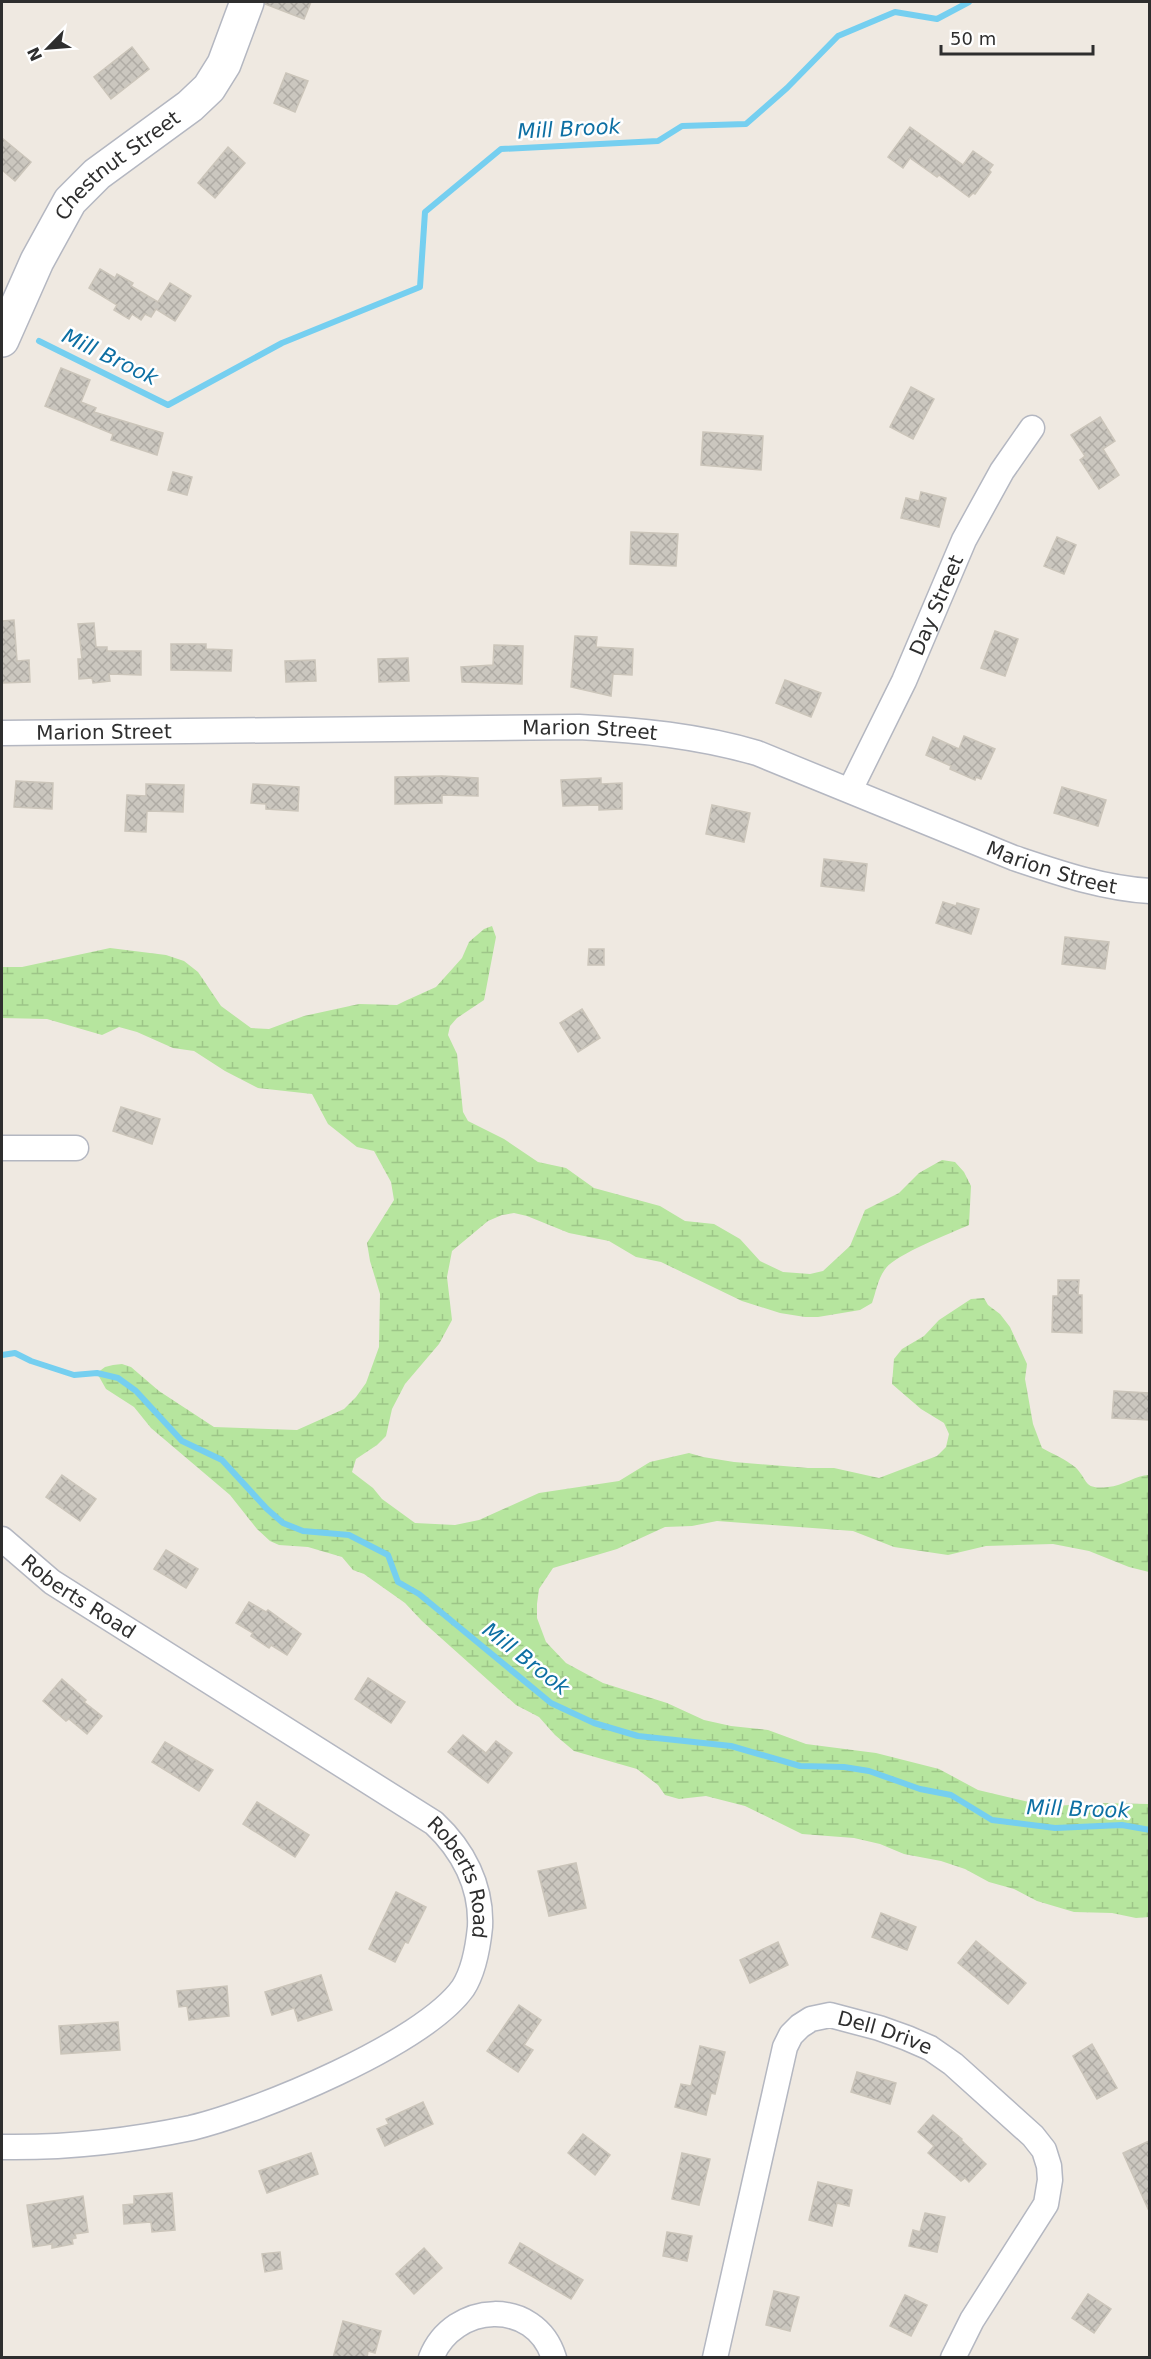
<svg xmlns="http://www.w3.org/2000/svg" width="1151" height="2359" font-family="'DejaVu Sans',sans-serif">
  <defs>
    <pattern id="wetland-marsh" width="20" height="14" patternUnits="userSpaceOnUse" patternTransform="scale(1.5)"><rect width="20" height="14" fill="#b6e59e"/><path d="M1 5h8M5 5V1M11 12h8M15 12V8" fill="none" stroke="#9dc588"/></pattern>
    <pattern id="building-cross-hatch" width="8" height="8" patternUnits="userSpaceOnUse" patternTransform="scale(1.5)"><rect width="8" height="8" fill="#cbc7bf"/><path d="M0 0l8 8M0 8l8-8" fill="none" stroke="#afaba4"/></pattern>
  </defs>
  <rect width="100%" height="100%" fill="#efe9e1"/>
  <!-- wetland -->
  <path fill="url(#wetland-marsh)" d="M492,926L496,937L484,1000L457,1018L450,1026L448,1035L457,1054L463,1112L468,1121L504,1139L538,1162L566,1168L594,1188L660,1206L685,1221L714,1224L740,1239L760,1261L783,1272L810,1274L823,1271L850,1246L865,1210L899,1193L919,1173L942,1160L955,1162L964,1172L971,1186L969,1225C951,1233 897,1254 886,1268C878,1278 876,1292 872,1303L860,1310L818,1317H805L780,1313L742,1301L661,1262L636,1257L609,1241L569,1233L527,1216L514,1213L502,1215L488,1221L452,1251L447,1277L452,1320L439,1344L405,1384L392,1409L386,1436L377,1445L356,1459L352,1472L373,1488L382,1499L415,1523L455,1525L479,1520L539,1493L619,1481L650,1462L689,1453L703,1457L734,1462L808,1468H834L879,1478L937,1456L946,1447L949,1434L944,1423L921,1409L892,1384L894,1359L902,1349L924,1336L939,1320L971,1299L984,1298L988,1305L1000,1314L1010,1327L1027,1364L1025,1379L1033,1424L1042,1448C1053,1454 1065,1459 1075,1467C1089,1480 1082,1490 1108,1487C1123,1486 1136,1475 1149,1475V1572L1129,1567L1089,1551L1053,1544L986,1546L948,1555L894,1547L853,1531L717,1521L692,1526L665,1527L617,1549L553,1568L539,1589L537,1604V1618L546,1642L566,1663L603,1683L667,1703L704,1720L731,1726L768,1730L806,1744L876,1753L939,1769L978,1790L1029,1802L1056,1806L1095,1803L1149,1804V1917L1136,1918L1112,1913L1074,1912L1037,1901L1014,1889L989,1882L965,1869L941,1861L904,1854L880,1844L854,1838L802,1834L745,1806L706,1796L679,1799L665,1795L658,1785L637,1769L574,1751L555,1735L539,1717L516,1705L422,1621L405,1603L364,1574L353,1570L342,1557L308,1547L279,1545L270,1541L257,1529L230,1495L151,1428L134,1407L106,1389L97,1373L105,1367L113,1365L122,1364L131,1367L159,1391L214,1427L297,1430L344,1409L356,1397L366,1383L379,1347L380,1294L370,1261L367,1243L394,1200L391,1182L374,1151L357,1147L328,1124L312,1094L258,1088L225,1071L194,1051L173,1048L137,1032L119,1027L102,1035L47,1019L2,1018V967H22L110,948L166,955L184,961L198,972L221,1006L251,1028L269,1029L304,1016L359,1004L397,1005L405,1001L436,987L462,958L469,942L484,929Z"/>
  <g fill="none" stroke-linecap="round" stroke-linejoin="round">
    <!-- stream -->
    <g stroke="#75cff0" stroke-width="6">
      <path d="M39,341L168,405L282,343L420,287L425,212L501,149L658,141L682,126L746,124L787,88L838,36L895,12L937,19L969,2"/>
      <path d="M2,1355L15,1353L31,1361L74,1375L97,1373L118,1378L136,1391L182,1441L222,1460L267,1509L283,1523L303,1531L349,1535L388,1555L398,1582L419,1594L551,1703L594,1723L638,1736L731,1746L800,1766L844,1767L869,1771L920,1789L951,1795L992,1820L1055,1828L1122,1825L1150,1830"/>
    </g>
  </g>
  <!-- building -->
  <g fill="url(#building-cross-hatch)" stroke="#cbc5ba" stroke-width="1.5">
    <path d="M265,2H311L304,19L265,4Z"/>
    <path d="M132,47L149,69L111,99L94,77Z"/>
    <path d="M286,73L308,81L295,112L274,103Z"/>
    <path d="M910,127L963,165L973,151L993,165L989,170L991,172L975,194L973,193L969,197L939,175L937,177L910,158L903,168L888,157Z"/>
    <path d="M2,138L31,162L15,181L2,170Z"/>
    <path d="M228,147L245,163L215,198L198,183Z"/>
    <path d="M100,269L115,278L117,274L133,283L131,286L158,302L170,283L191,296L175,321L156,309L151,317L145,314L141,320L132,314L129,319L114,310L117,305L89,288Z"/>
    <path d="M61,368L90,380L81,402L96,408L94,412L163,433L157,455L111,440L113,434L45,406Z"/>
    <path d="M911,387L934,399L913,439L890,427Z"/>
    <path d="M1100,417L1115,441L1103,449L1119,475L1099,489L1080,460L1085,456L1071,435Z"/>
    <path d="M703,432L763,436L761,470L701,465Z"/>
    <path d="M173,472L192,477L187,495L168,490Z"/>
    <path d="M921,492L946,498L939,527L901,518L906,498L919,501Z"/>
    <path d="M631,532L678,534L676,566L630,564Z"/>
    <path d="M1057,537L1076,545L1064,574L1044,566Z"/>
    <path d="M14,620L17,661L29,660L30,682L2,683V621Z"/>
    <path d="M94,623L96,647H107V651H141V675L109,674L110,681L93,683L92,678L79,679L78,659H82L78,624Z"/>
    <path d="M995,631L1018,639L1005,676L981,668Z"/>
    <path d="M575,636L597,637L596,647L633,649L632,675L613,674L611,696L571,687Z"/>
    <path d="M171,644H206V649L232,650L231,671L171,670Z"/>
    <path d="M494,645L523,646L522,684L462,682L461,667L493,665Z"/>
    <path d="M408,658L409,681L379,682L378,659Z"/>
    <path d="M315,660L316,681L286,682L285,661Z"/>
    <path d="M785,680L821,693L811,717L776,703Z"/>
    <path d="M964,736L995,749L981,779L976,777L975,780L950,769L951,766L926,755L933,737L959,749Z"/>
    <path d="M442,776L478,778V796L442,795V803L395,804V777Z"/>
    <path d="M601,778V784L622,783V809L599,810V805L563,806L561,780Z"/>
    <path d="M16,781L53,783L52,809L14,807Z"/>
    <path d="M146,784L184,785L183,812L147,811L146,832L125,831L127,795L146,796Z"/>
    <path d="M253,784L299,787L298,811L266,809V804L251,803Z"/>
    <path d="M1062,787L1106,800L1098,826L1054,813Z"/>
    <path d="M712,805L750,813L744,842L706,834Z"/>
    <path d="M824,859L867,864L864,891L821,886Z"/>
    <path d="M943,902L956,906L957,903L979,909L971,934L936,923Z"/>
    <path d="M1065,937L1109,942L1105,969L1062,964Z"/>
    <path d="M589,949H604V965H588Z"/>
    <path d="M582,1009L600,1038L578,1052L560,1023Z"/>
    <path d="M121,1107L160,1119L152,1144L113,1131Z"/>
    <path d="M1058,1280H1079L1078,1295H1082V1333L1052,1332L1053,1296H1058Z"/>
    <path d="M1114,1391L1149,1393V1420L1112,1418Z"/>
    <path d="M62,1475L96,1499L80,1521L46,1497Z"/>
    <path d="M166,1550L198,1569L186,1588L154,1569Z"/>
    <path d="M249,1602L266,1612L268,1610L301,1634L287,1655L271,1645L269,1648L251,1636L253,1633L236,1623Z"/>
    <path d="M368,1678L405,1702L391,1723L355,1699Z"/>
    <path d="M62,1679L86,1700L84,1702L102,1716L87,1734L69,1719L66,1721L43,1701Z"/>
    <path d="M463,1735L486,1753L496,1741L512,1753L488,1783L448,1752Z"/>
    <path d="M165,1742L213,1770L199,1791L152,1762Z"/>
    <path d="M257,1802L309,1835L295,1857L243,1824Z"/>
    <path d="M576,1863L586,1908L549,1916L538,1871Z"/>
    <path d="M396,1892L426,1907L408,1943L405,1942L395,1962L369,1949Z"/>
    <path d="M881,1913L916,1927L907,1950L872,1937Z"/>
    <path d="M976,1941L1026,1983L1008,2004L958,1963Z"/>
    <path d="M778,1942L788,1965L750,1983L740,1960Z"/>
    <path d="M321,1975L332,2010L298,2021L294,2008L272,2015L265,1992Z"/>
    <path d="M227,1986L229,2016L189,2020L187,2006L179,2007L177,1991Z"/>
    <path d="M519,2005L541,2020L524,2045L533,2050L518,2072L487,2051Z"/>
    <path d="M118,2022L120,2050L61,2054L59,2026Z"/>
    <path d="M1092,2044L1117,2088L1097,2099L1073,2056Z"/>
    <path d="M700,2046L725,2052L715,2094L711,2093L706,2115L675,2107L681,2084L691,2086Z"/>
    <path d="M857,2072L896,2083L890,2104L851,2092Z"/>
    <path d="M423,2102L433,2124L385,2146L377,2129L389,2124L386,2119Z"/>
    <path d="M933,2115L962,2139L961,2140L986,2164L969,2182L965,2178L961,2181L928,2153L934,2146L918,2132Z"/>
    <path d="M583,2134L610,2155L595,2175L568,2153Z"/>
    <path d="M1149,2141V2211L1123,2153Z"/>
    <path d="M311,2153L318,2174L267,2193L259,2171Z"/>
    <path d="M682,2153L710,2159L699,2205L672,2199Z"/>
    <path d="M818,2182L852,2190L849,2206L837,2203L832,2226L809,2220Z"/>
    <path d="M172,2193L175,2230L152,2232L151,2222L124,2224L123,2205L134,2204V2196Z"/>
    <path d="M83,2196L88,2232L75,2234L76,2238L72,2239L73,2244L52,2248V2244L33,2247L27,2205Z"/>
    <path d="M925,2213L945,2217L937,2252L909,2246L913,2230L920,2232Z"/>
    <path d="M667,2232L692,2236L687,2261L663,2256Z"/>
    <path d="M520,2243L583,2280L571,2299L509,2263Z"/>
    <path d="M424,2248L442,2268L414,2294L396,2274Z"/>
    <path d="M280,2252L282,2269L265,2272L262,2254Z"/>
    <path d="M774,2291L799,2297L790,2331L766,2325Z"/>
    <path d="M1088,2294L1111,2309L1094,2333L1072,2318Z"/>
    <path d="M905,2295L927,2305L911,2336L890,2326Z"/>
    <path d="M343,2321L381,2331L375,2353L368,2351L367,2358H333Z"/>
  </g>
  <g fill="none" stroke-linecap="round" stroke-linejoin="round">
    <!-- street casing -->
    <g stroke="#b4b7c1" stroke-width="27">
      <g id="street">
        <path id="s1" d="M2,733L579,727C639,730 699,736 757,753L1014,858C1059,873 1102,888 1150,891"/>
        <path id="s2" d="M850,790L904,681L964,540L1002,471L1032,428"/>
        <path d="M2,1148H76"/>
        <path id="s3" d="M2,1539L52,1582L82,1601L434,1823C463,1850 482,1886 480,1927C478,1947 474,1971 463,1988C423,2044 258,2112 191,2128C129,2141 65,2148 2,2147"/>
        <path d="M431,2358C453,2302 535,2297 554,2358"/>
        <path id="s4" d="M715,2358L785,2047L791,2035L800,2026L811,2019L830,2015L879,2028L907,2038L930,2048L953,2064L1033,2136L1044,2150L1049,2166L1050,2180L1046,2204L972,2320L953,2358"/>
      </g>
    </g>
    <!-- secondary casing -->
    <g stroke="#b4b7c1" stroke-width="36">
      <g id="secondary">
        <path id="s5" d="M2,340L37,261L70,201L97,174L190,106L209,88L224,64L247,2"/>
      </g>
    </g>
    <!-- street -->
    <use href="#street" stroke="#fff" stroke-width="24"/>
    <!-- secondary -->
    <use href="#secondary" stroke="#fff" stroke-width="33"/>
  </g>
  <g text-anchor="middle" stroke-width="5" stroke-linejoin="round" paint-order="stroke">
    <!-- street labels -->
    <g font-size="20" fill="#2e2e2e" stroke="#fff">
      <text dy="7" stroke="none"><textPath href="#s5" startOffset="214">Chestnut Street</textPath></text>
      <text dy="7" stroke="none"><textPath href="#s2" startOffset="204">Day Street</textPath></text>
      <text dy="7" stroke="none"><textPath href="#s1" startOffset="588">Marion Street</textPath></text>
      <text dy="7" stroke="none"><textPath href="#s1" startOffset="102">Marion Street</textPath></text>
      <text dy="7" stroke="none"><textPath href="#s1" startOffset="1074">Marion Street</textPath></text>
      <text dy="7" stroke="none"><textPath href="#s3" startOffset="96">Roberts Road</textPath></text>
      <text dy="7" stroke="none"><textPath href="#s3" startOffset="580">Roberts Road</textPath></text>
      <text dy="7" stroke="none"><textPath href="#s4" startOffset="435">Dell Drive</textPath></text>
    </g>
    <!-- water labels -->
    <g font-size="21" font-style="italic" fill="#0d6fa3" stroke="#fff">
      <text transform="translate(569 129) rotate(-3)" y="7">Mill Brook</text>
      <text transform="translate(110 357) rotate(26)" y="7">Mill Brook</text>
      <text transform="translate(526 1659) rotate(38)" y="7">Mill Brook</text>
      <text transform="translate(1078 1809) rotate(2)" y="7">Mill Brook</text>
    </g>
  </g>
  <!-- border -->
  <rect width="1151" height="2359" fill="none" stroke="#2e2e2e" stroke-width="6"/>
  <!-- north arrow -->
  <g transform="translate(48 48) rotate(245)" stroke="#ffffff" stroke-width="4.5" paint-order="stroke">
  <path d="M0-4.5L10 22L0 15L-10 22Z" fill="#2e2e2e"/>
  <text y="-9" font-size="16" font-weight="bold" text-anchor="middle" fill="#2e2e2e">N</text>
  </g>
  <!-- scale -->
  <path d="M941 45v9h152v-9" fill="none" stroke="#2e2e2e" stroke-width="3"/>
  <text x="950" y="45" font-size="18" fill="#2e2e2e" stroke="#ffffff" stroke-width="4.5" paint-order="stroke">50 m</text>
</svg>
